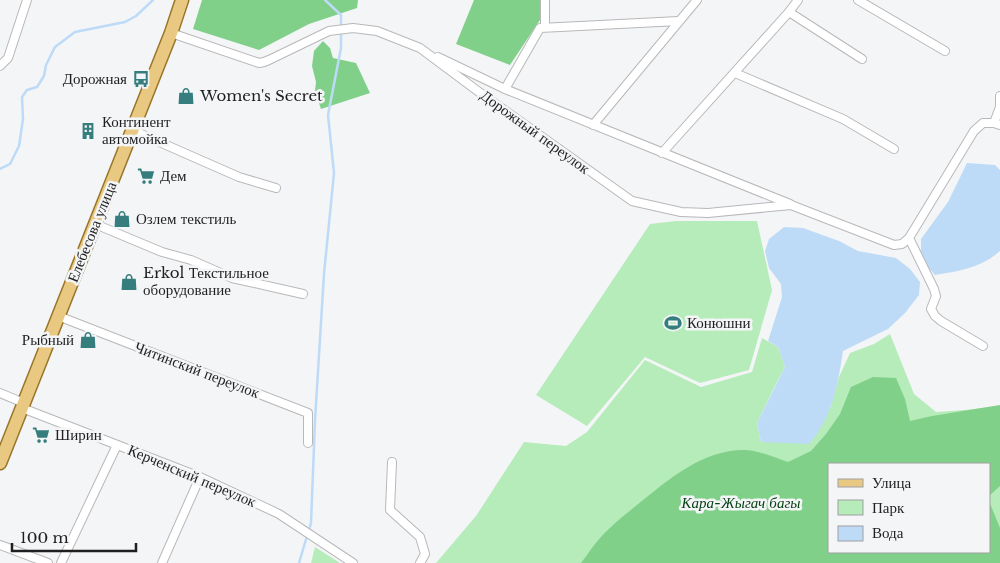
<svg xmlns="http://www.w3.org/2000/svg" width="1000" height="563" font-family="'Libre Baskerville',serif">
  <rect width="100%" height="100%" fill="#f4f5f7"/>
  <!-- green -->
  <g fill="#b5ecb9" fill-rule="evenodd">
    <path d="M676,221H757L772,290L749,370L700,383L645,357L587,426L536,395L650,224Z"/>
    <path d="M890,334L914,394L936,412L965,410L1000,406V563H436L476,516L524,442L566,446L587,432L645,360L701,387L752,372L762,338L778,347L785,367L772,392L757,423L761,442L830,409L839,377L850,353L874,344ZM829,464H989V552H829Z"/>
    <path d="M315,547L340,563H311Z"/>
  </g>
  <!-- forest -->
  <g fill="#81d089">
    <path d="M202,0H358L357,8L309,24L259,50L193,29Z"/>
    <path d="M474,0H541L542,17L510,65L456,44Z"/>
    <path d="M323,41L330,48L333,58L356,63L370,93L321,109L315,91L316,82L312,66L314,51Z"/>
    <path d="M873,377L896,378L905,399L910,421L932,416L1000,405V486L989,496V464H829V552H989V501L1000,528V563H581C586,557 590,550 595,544C607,529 622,517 637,505C668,480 702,450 744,450C758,450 776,458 788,462L811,451L826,434L840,414L851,387Z"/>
  </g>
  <!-- water -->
  <g fill="#bddbf7">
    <path d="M967,163L995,165L1000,170V251C981,268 959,271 935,275L925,264L921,256V239L948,202Z"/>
    <path d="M784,227L803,228L839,241L858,251L896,258L910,269L920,282L919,295L905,313L888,329L843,351C838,384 832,418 809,444L761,442L757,423L785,367L778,347L768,341L782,297L781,284L769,268L765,251L769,239Z"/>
  </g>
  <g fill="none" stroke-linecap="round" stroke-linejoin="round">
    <!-- stream -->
    <g stroke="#bddbf7" stroke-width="2.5">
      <path d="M0,169L10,164L19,146L23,119L22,97L27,90L37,87L44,76L46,65L55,47L75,32L125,22L136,16L153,0"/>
      <path d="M309,530L311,523L315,420L324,274L334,173L328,115L341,48V15L325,0"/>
      <path d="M299,563L307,536"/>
    </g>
    <!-- street casing -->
    <g stroke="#b8b8ba" stroke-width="10">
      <g id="street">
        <path d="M545,0V27"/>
        <path d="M858,0L945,51"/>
        <path d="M789,12L862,59"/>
        <path d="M171,33L259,63L264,62L269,60L329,31L353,28L377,31L420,48L479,92L632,201L681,212L708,213L791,205L894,245L902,244L909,238L974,131L983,123H994L1000,125"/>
        <path d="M438,57L505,89L790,204"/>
        <path d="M0,66L8,58L27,0"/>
        <path d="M735,73L843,119L894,149"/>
        <path d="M505,89L540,28L679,21"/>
        <path d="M994,123L1000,107V96"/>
        <path d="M593,125L697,0"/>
        <path d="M132,130L239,177L276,188"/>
        <path d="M662,153L789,12L798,0"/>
        <path d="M95,224L162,252L191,260L232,278L303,294"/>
        <path d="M909,238L934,289L936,296L931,309L935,316L941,321L983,346"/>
        <path d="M58,316L308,413V443"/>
        <path d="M0,393L24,403"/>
        <path d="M22,408L200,477L279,514L353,563"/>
        <path d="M392,462L390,510L420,537L425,554L420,563"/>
        <path d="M0,545L48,563"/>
        <path d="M61,563L117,445"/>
        <path d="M162,563L200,477"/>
      </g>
    </g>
    <!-- primary casing -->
    <g stroke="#997528" stroke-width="15">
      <path id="primary" d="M0,463L171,33L182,0"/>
    </g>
    <!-- street -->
    <use href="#street" stroke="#fff" stroke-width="8"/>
    <!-- primary -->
    <use href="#primary" stroke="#e9c881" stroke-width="12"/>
  </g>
  <!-- icons -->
  <defs>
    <g id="bus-bare" transform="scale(1.35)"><path d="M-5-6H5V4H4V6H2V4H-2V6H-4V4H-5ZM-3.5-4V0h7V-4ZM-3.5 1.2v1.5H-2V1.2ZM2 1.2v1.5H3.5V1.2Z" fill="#357e7d" stroke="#f4f5f7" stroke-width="2.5" paint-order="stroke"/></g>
    <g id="shop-bare" transform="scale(1.35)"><path d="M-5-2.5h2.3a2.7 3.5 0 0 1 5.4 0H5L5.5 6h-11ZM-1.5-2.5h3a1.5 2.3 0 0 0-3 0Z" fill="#357e7d" stroke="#f4f5f7" stroke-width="2.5" paint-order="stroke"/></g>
    <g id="building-bare" transform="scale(1.35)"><path d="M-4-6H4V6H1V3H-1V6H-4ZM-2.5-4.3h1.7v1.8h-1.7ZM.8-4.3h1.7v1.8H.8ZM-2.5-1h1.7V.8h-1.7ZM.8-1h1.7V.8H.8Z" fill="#357e7d" stroke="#f4f5f7" stroke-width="2.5" paint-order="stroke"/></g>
    <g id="supermarket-bare" transform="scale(1.35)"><path d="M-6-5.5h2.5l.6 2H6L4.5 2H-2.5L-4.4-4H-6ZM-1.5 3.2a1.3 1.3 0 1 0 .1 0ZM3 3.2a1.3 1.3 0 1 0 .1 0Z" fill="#357e7d" stroke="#f4f5f7" stroke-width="2.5" paint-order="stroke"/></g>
    <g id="stadium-bare" transform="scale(1.35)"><path d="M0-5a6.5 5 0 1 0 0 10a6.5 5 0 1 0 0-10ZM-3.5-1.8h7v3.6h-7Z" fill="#357e7d" stroke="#f4f5f7" stroke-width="2.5" paint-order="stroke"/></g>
  </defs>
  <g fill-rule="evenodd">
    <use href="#bus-bare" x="141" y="79"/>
    <use href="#shop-bare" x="186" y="96"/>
    <use href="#building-bare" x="88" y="131"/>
    <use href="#supermarket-bare" x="146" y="176"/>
    <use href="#shop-bare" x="122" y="219"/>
    <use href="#shop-bare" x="129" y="282"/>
    <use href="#stadium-bare" x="673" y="323"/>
    <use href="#shop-bare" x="88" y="340"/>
    <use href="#supermarket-bare" x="41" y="435"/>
  </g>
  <g text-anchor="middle" stroke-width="5" stroke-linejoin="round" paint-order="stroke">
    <!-- poi labels -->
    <g font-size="15" fill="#1f1f20" stroke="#f4f5f7" text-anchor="start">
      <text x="127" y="84" text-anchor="end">Дорожная</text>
      <text x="200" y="101">Women's Secret</text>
      <text x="102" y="127">Континент<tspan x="102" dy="17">автомойка</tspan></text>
      <text x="160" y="181">Дем</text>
      <text x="136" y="224">Озлем текстиль</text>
      <text x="143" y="278">Erkol Текстильное<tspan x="143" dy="17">оборудование</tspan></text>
      <text x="687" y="328">Конюшни</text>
      <text x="74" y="345" text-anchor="end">Рыбный</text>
      <text x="55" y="440">Ширин</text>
    </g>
    <!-- street labels -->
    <g font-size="15" fill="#1f1f20" stroke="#f4f5f7">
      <text transform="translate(535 132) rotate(36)" y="5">Дорожный переулок</text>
      <text transform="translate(92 232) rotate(-68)" y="5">Елебесова улица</text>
      <text transform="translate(197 370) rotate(21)" y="5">Читинский переулок</text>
      <text transform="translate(192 476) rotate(23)" y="5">Керченский переулок</text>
    </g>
    <!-- park labels -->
    <g font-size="15" font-style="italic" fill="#074215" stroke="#f4f5f7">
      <text x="741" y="508">Кара-Жыгач багы</text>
    </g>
  </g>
  <!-- legend -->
  <rect x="828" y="463" width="162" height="90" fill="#f4f5f7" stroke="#9f9fa1"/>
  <rect x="838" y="479" width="25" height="8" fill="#e9c881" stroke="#9f9fa1"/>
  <text x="872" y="488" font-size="15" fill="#1f1f20">Улица</text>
  <rect x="838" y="500" width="25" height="15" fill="#b5ecb9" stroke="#9f9fa1"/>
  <text x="872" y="513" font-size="15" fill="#1f1f20">Парк</text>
  <rect x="838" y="526" width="25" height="15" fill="#bddbf7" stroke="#9f9fa1"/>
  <text x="872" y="538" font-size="15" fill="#1f1f20">Вода</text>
  <!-- scale -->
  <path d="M12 543v8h124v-8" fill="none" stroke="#1f1f20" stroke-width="2.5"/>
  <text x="20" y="543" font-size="15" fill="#1f1f20" stroke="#f4f5f7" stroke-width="4" paint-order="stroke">100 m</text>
</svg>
